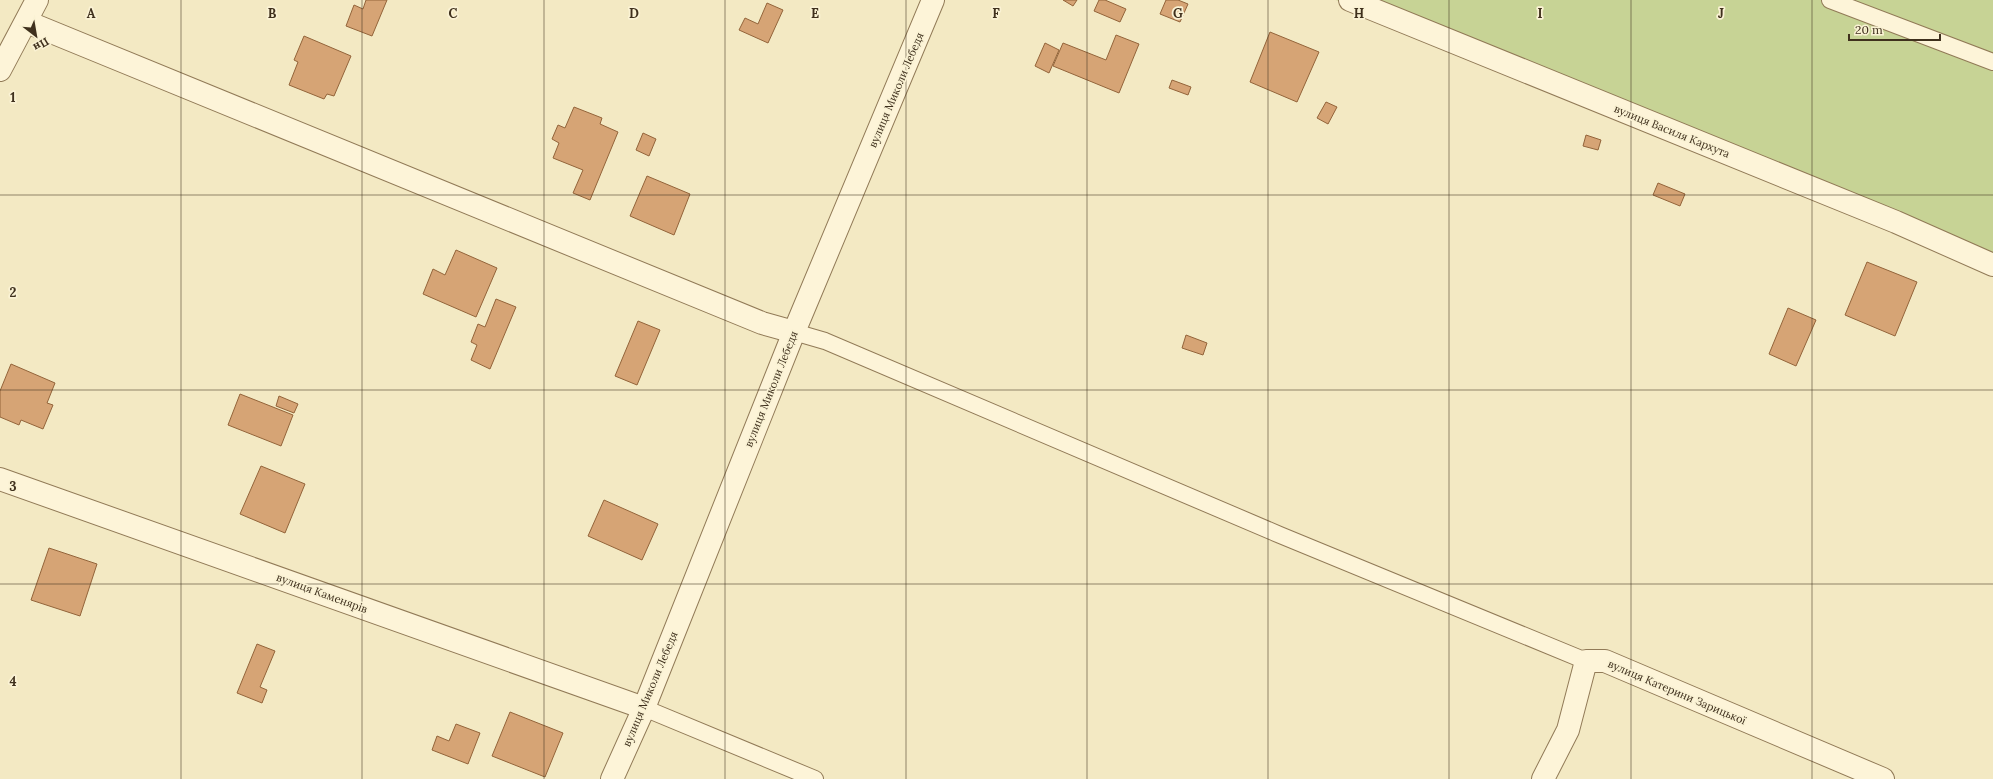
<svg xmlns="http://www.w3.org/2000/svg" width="1993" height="779" font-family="Lora,serif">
  <rect width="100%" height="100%" fill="#f3e9c3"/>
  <!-- green -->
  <path fill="#c7d395" d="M1336,0H1993V272Z"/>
  <!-- building -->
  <g fill="#d6a475" stroke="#93643a">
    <path d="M366,0H387L372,36L346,26L354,5L363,9Z"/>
    <path d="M1063,0H1077L1073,6Z"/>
    <path d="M1099,0H1105L1126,9L1120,22L1094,11Z"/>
    <path d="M1166,0H1178L1188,4L1180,22L1160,14Z"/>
    <path d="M767,3L783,10L768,43L739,30L745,18L758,24Z"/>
    <path d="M1270,32L1319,52L1297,102L1250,82Z"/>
    <path d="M1116,35L1139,44L1119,93L1053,66L1063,43L1106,60Z"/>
    <path d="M304,36L351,56L334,96L327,94L324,99L289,85L298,62L294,60Z"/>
    <path d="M1045,43L1059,50L1049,73L1035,66Z"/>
    <path d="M1172,80L1191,87L1188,95L1169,88Z"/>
    <path d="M1326,102L1337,107L1328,124L1317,118Z"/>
    <path d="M574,107L602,118L600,124L618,132L590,200L573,193L583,170L553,158L559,143L552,139L558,125L565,128Z"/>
    <path d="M643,133L656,139L649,156L636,150Z"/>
    <path d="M1586,135L1601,140L1598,150L1583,146Z"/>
    <path d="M647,176L690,194L674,235L630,216Z"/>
    <path d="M1658,183L1685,194L1680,206L1653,195Z"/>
    <path d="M456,250L497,268L476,317L423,294L433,269L445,275Z"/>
    <path d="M1867,262L1917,282L1895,336L1845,315Z"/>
    <path d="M496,299L516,307L490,369L471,360L477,345L471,342L478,324L485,327Z"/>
    <path d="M1788,308L1816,320L1796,366L1769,354Z"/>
    <path d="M638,321L660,330L637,385L615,376Z"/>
    <path d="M1186,335L1207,343L1203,355L1182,348Z"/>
    <path d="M11,364L55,383L47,403L53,405L43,429L21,420L19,425L0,417V391Z"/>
    <path d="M240,394L293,415L281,446L228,425Z"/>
    <path d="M279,396L298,404L294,413L276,406Z"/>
    <path d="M261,466L305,484L285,533L240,514Z"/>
    <path d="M604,500L658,524L642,560L588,536Z"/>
    <path d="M49,548L97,564L80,616L31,600Z"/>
    <path d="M257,644L275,651L260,687L267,690L262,703L237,693Z"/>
    <path d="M510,712L563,733L545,777L492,756Z"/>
    <path d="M456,724L480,733L468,764L432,750L437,736L449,741Z"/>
  </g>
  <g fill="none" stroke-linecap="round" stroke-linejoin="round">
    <!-- lane casing -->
    <g stroke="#917a57" stroke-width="18">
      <g id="lane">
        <path d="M1830,0L1993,62"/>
        <path d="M794,332L825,341L1280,535L1586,661"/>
        <path d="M644,708L815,779"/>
      </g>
    </g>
    <!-- street casing -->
    <g stroke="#917a57" stroke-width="24">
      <g id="street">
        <path d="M1350,0L1896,222L1993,265"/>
        <path d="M27,22L762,323L794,332"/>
        <path d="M0,70L37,0"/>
        <path d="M0,479L644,708"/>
        <path d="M612,779L644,708L794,332L933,0"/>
        <path d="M1543,779L1568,730L1586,661H1605L1883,779"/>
      </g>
    </g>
    <!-- lane -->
    <use href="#lane" stroke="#fdf4d8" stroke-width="16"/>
    <!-- street -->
    <use href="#street" stroke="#fdf4d8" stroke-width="22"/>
  </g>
  <!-- grid -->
  <path fill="none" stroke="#3f301d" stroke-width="1" stroke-opacity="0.55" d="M181,0V779M362,0V779M544,0V779M725,0V779M906,0V779M1087,0V779M1268,0V779M1449,0V779M1631,0V779M1812,0V779M0,195H1993M0,390H1993M0,584H1993"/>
  <g text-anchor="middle" stroke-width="3.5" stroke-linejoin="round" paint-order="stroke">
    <!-- street labels -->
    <g font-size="11" fill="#3f301d" stroke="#faf2d4">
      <text transform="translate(896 90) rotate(-67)" y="4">вулиця Миколи Лебедя</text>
      <text transform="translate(1672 131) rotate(22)" y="4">вулиця Василя Кархута</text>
      <text transform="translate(771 389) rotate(-68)" y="4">вулиця Миколи Лебедя</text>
      <text transform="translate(322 593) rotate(20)" y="4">вулиця Каменярів</text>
      <text transform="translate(650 689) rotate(-67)" y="4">вулиця Миколи Лебедя</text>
      <text transform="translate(1677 692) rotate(23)" y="4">вулиця Катерини Зарицької</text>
    </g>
  </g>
  <g font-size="13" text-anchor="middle" font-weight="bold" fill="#3f301d" stroke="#faf2d4" stroke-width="3.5" stroke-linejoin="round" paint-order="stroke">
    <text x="91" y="18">A</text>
    <text x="272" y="18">B</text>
    <text x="453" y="18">C</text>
    <text x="634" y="18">D</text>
    <text x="815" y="18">E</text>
    <text x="996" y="18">F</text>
    <text x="1178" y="18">G</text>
    <text x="1359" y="18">H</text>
    <text x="1540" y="18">I</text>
    <text x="1721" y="18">J</text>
    <text x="13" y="102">1</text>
    <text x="13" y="297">2</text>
    <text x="13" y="491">3</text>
    <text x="13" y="686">4</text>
  </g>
  <!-- north arrow -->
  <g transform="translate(36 36) rotate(149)" stroke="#faf2d4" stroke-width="3" paint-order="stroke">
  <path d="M0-3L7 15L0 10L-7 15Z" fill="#3f301d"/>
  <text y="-6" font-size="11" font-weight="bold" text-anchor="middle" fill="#3f301d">Пн</text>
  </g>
  <!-- scale -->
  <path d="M1849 34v6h91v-6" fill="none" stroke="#3f301d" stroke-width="2"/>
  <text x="1855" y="34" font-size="12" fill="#3f301d" stroke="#faf2d4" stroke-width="3" paint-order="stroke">20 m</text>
</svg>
